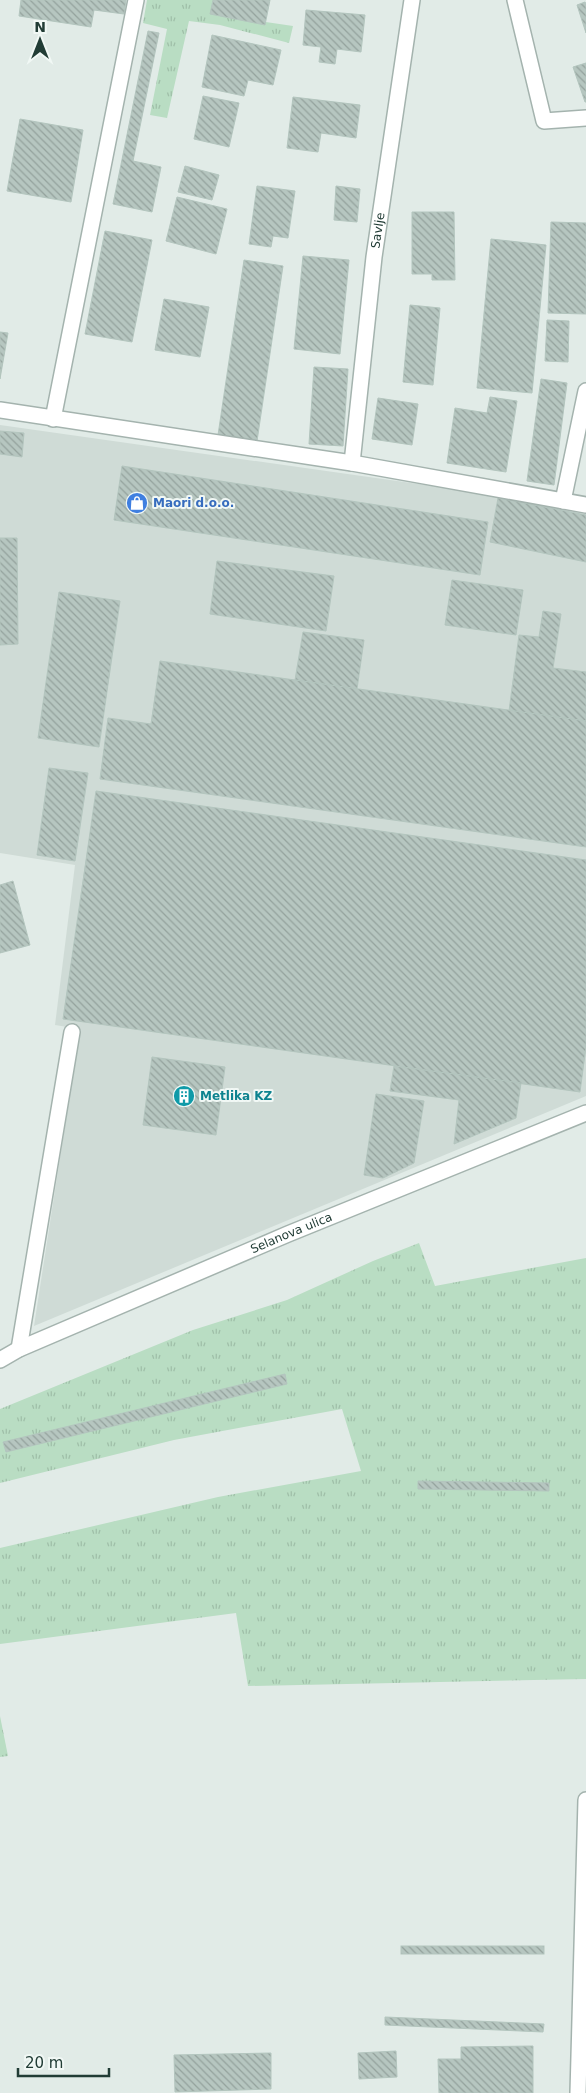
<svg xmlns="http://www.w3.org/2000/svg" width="586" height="2093" font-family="'DejaVu Sans',sans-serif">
  <defs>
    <pattern id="grass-tufts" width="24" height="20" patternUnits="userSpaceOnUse" patternTransform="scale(1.25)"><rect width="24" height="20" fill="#b9ddc3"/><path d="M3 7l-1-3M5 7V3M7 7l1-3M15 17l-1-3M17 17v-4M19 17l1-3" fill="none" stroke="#9fbfa8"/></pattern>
    <pattern id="building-back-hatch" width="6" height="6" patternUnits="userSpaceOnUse" patternTransform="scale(1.25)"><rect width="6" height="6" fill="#b6c6c0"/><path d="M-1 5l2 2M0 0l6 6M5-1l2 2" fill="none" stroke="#94a29d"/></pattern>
  </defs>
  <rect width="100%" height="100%" fill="#e1ebe7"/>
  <!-- built -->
  <path fill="#cfdbd6" d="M0,425L496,495L586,511V1096L34,1326L80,1029L55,1025L75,865L0,853Z"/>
  <!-- grass -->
  <g fill="url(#grass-tufts)">
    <path d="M147,0H255L252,20L293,26L289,43L220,25L189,21L167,118L150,115L167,29L143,23Z"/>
    <path d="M419,1243L435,1286L586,1258V1679L248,1686L236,1613L0,1644V1548L218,1497L361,1471L342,1409L174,1440L0,1483V1409L193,1330L287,1300L373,1261Z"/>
    <path d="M0,1716L8,1756L0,1757Z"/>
  </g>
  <!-- building -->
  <g fill="url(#building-back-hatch)" stroke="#b3c5be">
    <path d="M21,0H126L124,14L94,10L91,27L19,16Z"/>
    <path d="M213,0H270L265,25L210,14Z"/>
    <path d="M585,2L586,4V33L577,5Z"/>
    <path d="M306,10L365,15L361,52L337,49L335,64L319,62L321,47L303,45Z"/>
    <path d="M148,31L159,33L133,161L161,167L152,212L113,204Z"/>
    <path d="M212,35L281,50L273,85L248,80L244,96L202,87Z"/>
    <path d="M586,63V102H585L573,67Z"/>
    <path d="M203,96L239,103L229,147L194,139Z"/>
    <path d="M293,97L360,105L356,138L321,133L318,152L287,148Z"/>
    <path d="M20,119L83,130L71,202L7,191Z"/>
    <path d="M185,166L219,175L212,200L178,192Z"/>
    <path d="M257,186L295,191L288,238L273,236L271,247L249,244Z"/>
    <path d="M336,186L360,189L357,222L334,220Z"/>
    <path d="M177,197L227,209L216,254L166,241Z"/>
    <path d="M412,212H454L455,280H432V274H412Z"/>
    <path d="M551,222L586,223V314L548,313Z"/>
    <path d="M105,231L152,240L132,342L85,334Z"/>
    <path d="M491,239L546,245L532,393L477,388Z"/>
    <path d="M303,256L349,260L340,354L294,349Z"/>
    <path d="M244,260L283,266L257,441L218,435Z"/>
    <path d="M164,299L209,307L200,357L155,350Z"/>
    <path d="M410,305L440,308L433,385L403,382Z"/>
    <path d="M547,320L569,321L568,362L545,361Z"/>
    <path d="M0,332L8,333L0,379Z"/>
    <path d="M314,367L348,369L343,446L309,444Z"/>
    <path d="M541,379L567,383L554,485L527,481Z"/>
    <path d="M490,397L517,401L506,472L447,463L455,408L487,413Z"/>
    <path d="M378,398L418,404L412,445L372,439Z"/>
    <path d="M0,431L24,433L22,457L0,454Z"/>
    <path d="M122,466L488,522L480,575L114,520Z"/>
    <path d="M498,498L586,515V562L490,542Z"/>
    <path d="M0,538H17L18,644L0,645Z"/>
    <path d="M217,561L334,576L326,631L210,614Z"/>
    <path d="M452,580L523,590L516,635L445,625Z"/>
    <path d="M59,592L120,601L99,747L38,738Z"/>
    <path d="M543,611L561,614L553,668L586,672V721L509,711L519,635L539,637Z"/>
    <path d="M303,632L364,640L357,689L295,680Z"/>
    <path d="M160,661L586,721V847L100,779L108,718L151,724Z"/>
    <path d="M49,768L88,773L75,861L37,855Z"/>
    <path d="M96,791L586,860V1047L580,1092L63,1019Z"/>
    <path d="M13,881L30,945L0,953V885Z"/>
    <path d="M152,1057L225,1067L216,1135L143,1125Z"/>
    <path d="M394,1066L521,1083L516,1118L454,1144L459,1100L390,1091Z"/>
    <path d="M376,1094L424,1101L414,1163L383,1178L364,1175Z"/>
    <path d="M285,1374L287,1384L6,1452L3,1442Z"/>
    <path d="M418,1481L549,1483V1491L418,1489Z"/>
    <rect x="401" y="1946" width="143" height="8"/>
    <path d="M385,2017L544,2024L543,2032L385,2025Z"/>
    <path d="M533,2046V2093H439L438,2059H461V2047Z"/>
    <path d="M396,2051L397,2077L359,2079L358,2053Z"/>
    <path d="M271,2053V2089L175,2092L174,2055Z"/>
  </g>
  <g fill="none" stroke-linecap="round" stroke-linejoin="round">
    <!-- service casing -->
    <g stroke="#a4b3ae" stroke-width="18">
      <g id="service">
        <path d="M515,0L544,121L586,118"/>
        <path d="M563,501L586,391"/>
        <path d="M19,1349L72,1032"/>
      </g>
    </g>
    <!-- minor casing -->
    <g stroke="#a4b3ae" stroke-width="18">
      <g id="minor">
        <path d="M53,419L136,0"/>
        <path id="s1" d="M352,463L374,257L412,0"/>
        <path id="s2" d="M0,1360L19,1349L288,1234L586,1113"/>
        <path d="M578,2093L586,1800"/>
      </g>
    </g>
    <!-- tertiary casing -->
    <g stroke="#a4b3ae" stroke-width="18">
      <path id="tertiary" d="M0,410L352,463L586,505"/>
    </g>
    <!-- service -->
    <use href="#service" stroke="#fff" stroke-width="15"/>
    <!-- minor -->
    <use href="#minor" stroke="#fff" stroke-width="15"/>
    <!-- tertiary -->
    <use href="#tertiary" stroke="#fff" stroke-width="15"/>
  </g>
  <!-- icons -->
  <defs>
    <g id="shop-disc" transform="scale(1.125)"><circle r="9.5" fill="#3f7fe0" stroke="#f1f8f5"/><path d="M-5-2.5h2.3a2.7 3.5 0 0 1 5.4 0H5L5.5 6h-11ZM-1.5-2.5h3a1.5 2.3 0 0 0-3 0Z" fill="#fff"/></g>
    <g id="building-disc" transform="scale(1.125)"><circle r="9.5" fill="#0f9aa8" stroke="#f1f8f5"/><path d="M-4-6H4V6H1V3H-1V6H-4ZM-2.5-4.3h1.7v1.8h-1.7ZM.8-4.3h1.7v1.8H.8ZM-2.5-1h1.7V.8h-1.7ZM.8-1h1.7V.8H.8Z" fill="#fff"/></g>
  </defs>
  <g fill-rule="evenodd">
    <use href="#shop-disc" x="137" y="503"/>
    <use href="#building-disc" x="184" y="1096"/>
  </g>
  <g text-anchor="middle" stroke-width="4" stroke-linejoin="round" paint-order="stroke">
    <!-- street labels -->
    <g font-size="12" fill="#213c35" stroke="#f1f8f5">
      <text dy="4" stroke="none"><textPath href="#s1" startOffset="234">Savlje</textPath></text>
      <text dy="4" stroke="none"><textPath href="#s2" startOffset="318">Selanova ulica</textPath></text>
    </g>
    <!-- shop labels -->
    <g font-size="12" font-weight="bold" fill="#366cbe" stroke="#f1f8f5" text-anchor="start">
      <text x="153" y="507">Maori d.o.o.</text>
    </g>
    <!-- culture labels -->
    <g font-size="12" font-weight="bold" fill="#0d838f" stroke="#f1f8f5" text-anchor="start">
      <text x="200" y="1100">Metlika KZ</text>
    </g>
  </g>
  <!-- north arrow -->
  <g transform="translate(40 40)" stroke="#f1f8f5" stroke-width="4" paint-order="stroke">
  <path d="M0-4L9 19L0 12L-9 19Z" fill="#213c35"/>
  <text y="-8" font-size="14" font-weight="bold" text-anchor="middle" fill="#213c35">N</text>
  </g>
  <!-- scale -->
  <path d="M18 2068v8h91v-8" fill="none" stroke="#213c35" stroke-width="2.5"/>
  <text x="25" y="2068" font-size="15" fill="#213c35" stroke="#f1f8f5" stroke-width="4" paint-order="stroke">20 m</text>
</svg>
